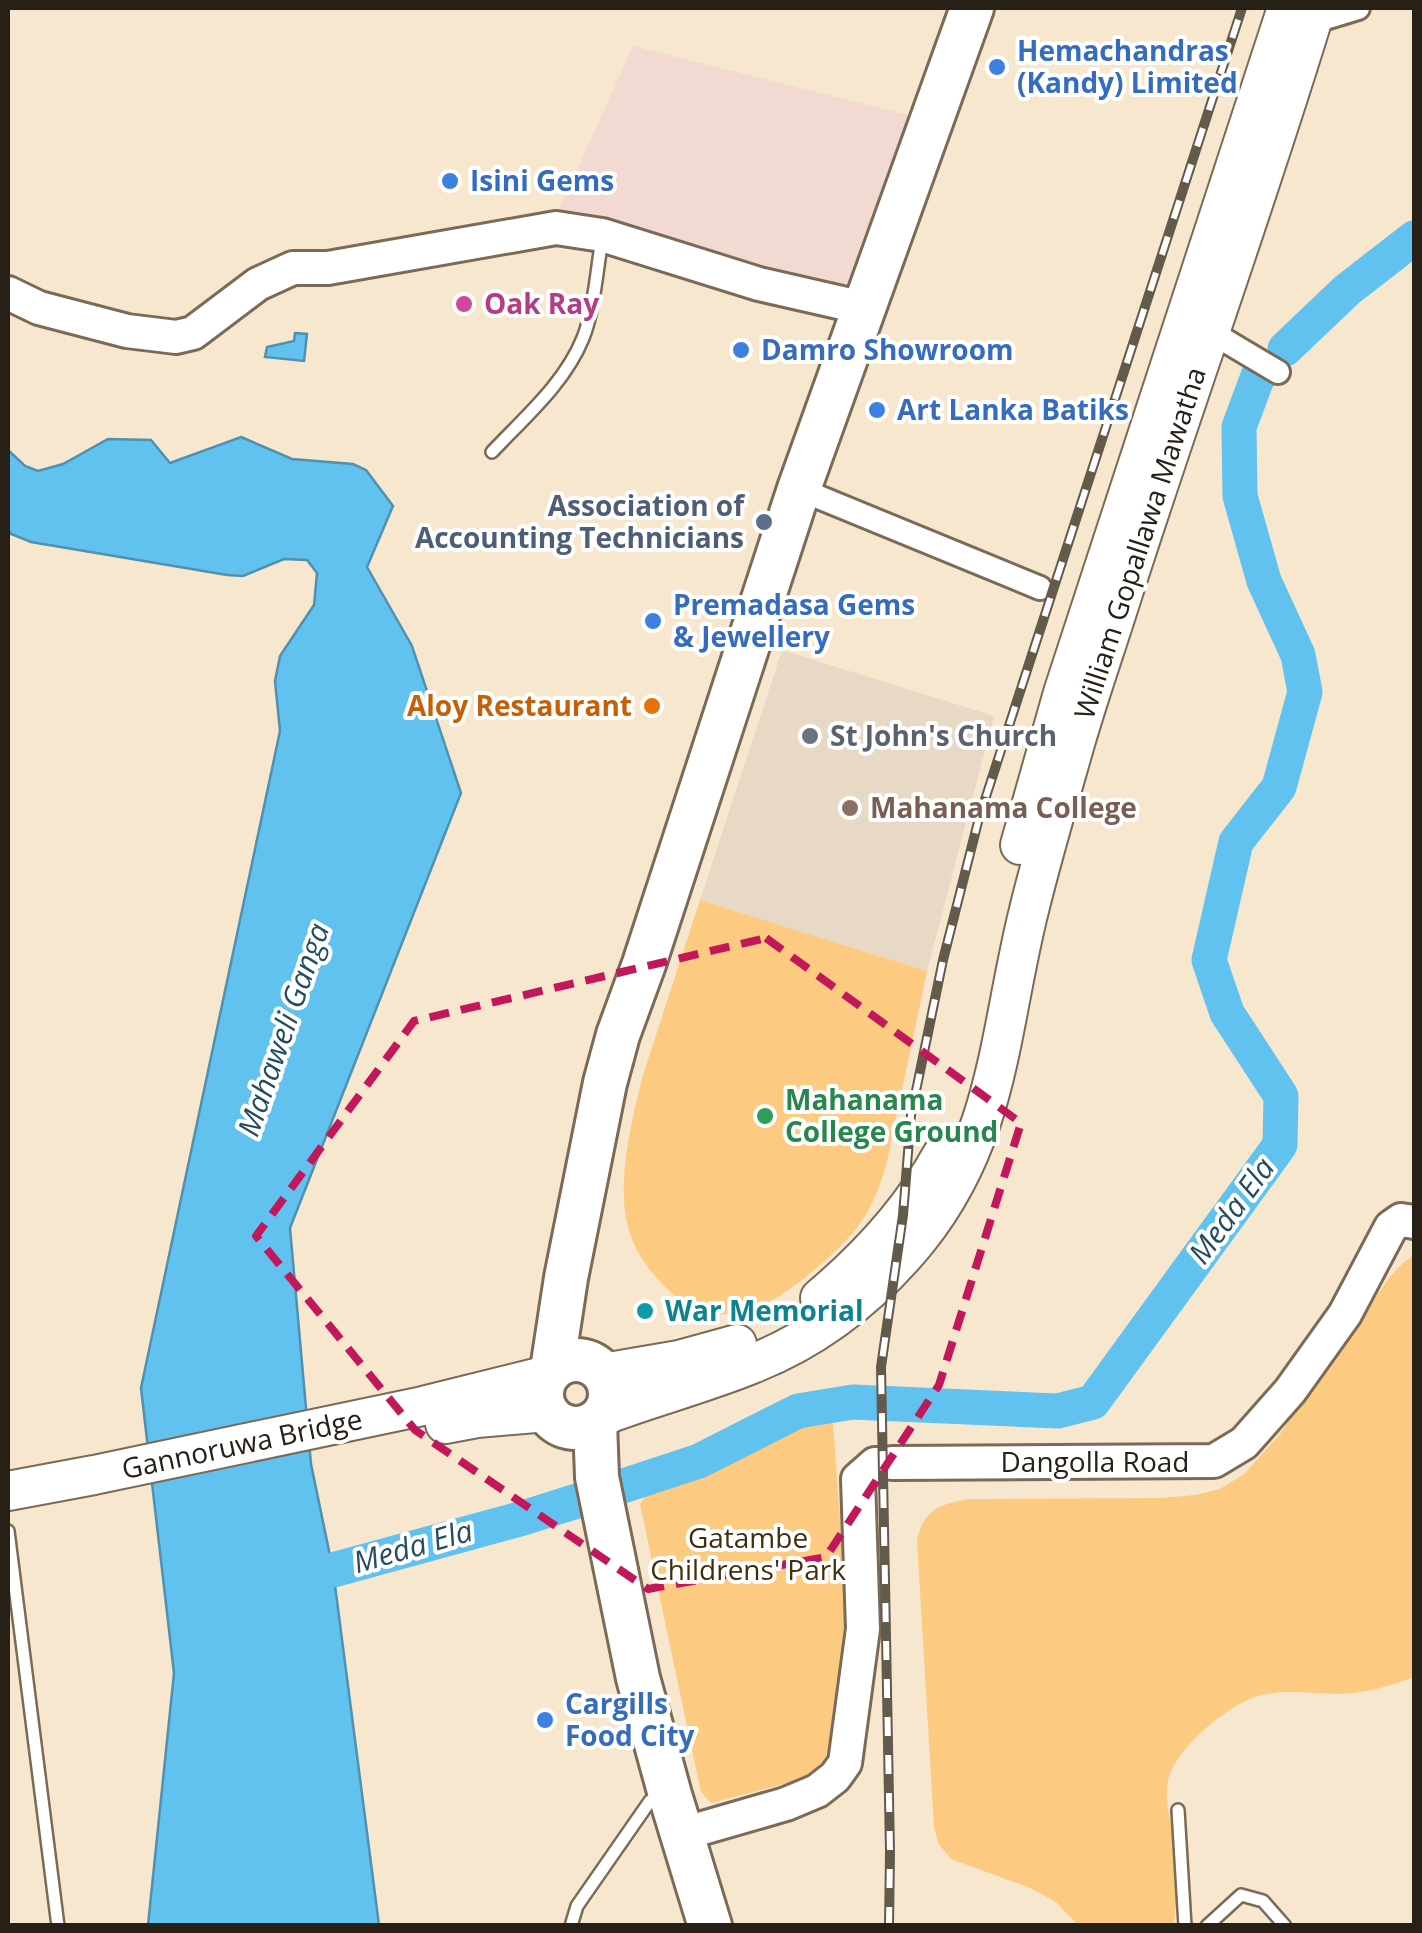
<svg xmlns="http://www.w3.org/2000/svg" width="1422" height="1933" font-family="'Open Sans',sans-serif">
  <rect width="100%" height="100%" fill="#f8e7cf"/>
  <!-- industrial -->
  <path fill="#f2d9d1" d="M633,46L919,118L854,294L556,216Z"/>
  <!-- education -->
  <path fill="#e8d9c6" d="M782,650L994,716L927,971L700,900Z"/>
  <!-- green -->
  <g fill="#fdca81">
    <path d="M700,900L927,971L886,1166C880,1184 875,1200 865,1216C851,1238 832,1255 812,1272C766,1310 714,1338 663,1285C647,1268 634,1250 628,1227C616,1182 632,1119 643,1075Z"/>
    <path d="M1414,1255V1677C1390,1686 1366,1693 1340,1694C1313,1694 1281,1688 1255,1697C1233,1705 1215,1720 1198,1735C1186,1747 1172,1763 1168,1780C1164,1800 1171,1821 1174,1841C1178,1870 1177,1897 1174,1925H1078L1056,1902L1030,1888L951,1859L938,1843L934,1827L917,1540C924,1508 941,1504 970,1499L1161,1498L1196,1495L1220,1489L1244,1474L1280,1434L1389,1278L1403,1263Z"/>
    <path d="M817,1416L833,1423L846,1601L834,1754L826,1773L711,1803L701,1792L640,1504L649,1491Z"/>
  </g>
  <!-- water -->
  <g fill="#61c1ef" stroke="#4f91ae" stroke-width="2.5">
    <path d="M295,333L307,334L304,361L265,357L267,347L294,341Z"/>
    <path d="M241,437L292,459L353,464L366,470L393,506L367,567L412,646L461,793L290,1228L311,1464L333,1570L379,1925H148L174,1673L141,1388L280,731L275,681L280,656L314,605L317,573L307,560L284,559L243,576L227,575L31,542L11,534L8,529V450L25,466L38,471L63,464L108,439L151,440L170,463Z"/>
  </g>
  <g fill="none" stroke-linecap="round" stroke-linejoin="round">
    <!-- river -->
    <g stroke="#61c1ef" stroke-width="35">
      <path d="M1285,349L1347,290L1414,238"/>
      <path d="M617,1488L699,1461L798,1411L853,1402L1058,1411L1093,1402L1280,1145L1281,1096L1227,1013L1209,960L1236,842L1279,787L1305,692L1298,655L1264,581L1240,496L1239,427L1258,376L1262,373"/>
      <path d="M287,1577L333,1570L523,1518L580,1500"/>
    </g>
    <!-- lane casing -->
    <g stroke="#7a6a56" stroke-width="16">
      <g id="lane">
        <path d="M492,452C525,417 565,383 583,338C594,311 597,268 602,239"/>
        <path d="M8,1531L58,1926"/>
        <path d="M1178,1810L1185,1926"/>
        <path d="M571,1926L577,1906L650,1801L661,1797"/>
        <path d="M1207,1926L1241,1895L1263,1901L1285,1926"/>
      </g>
    </g>
    <!-- street casing -->
    <g stroke="#7a6a56" stroke-width="28">
      <g id="street">
        <path d="M1312,22L1358,8"/>
        <path d="M1209,331L1278,372"/>
        <path d="M799,489L1040,588"/>
      </g>
    </g>
    <!-- secondary casing -->
    <g stroke="#7a6a56" stroke-width="38">
      <g id="secondary">
        <path d="M8,293L39,308L127,331L176,337L193,333L258,284L293,268H328L556,228L602,235L759,284L864,308"/>
        <path d="M892,1463L1214,1461L1244,1443L1290,1391L1345,1314L1391,1227L1401,1220L1414,1222"/>
        <path d="M682,1834L786,1804L817,1791L835,1777L845,1763L863,1629L858,1479L875,1464"/>
      </g>
    </g>
    <!-- primary casing -->
    <g stroke="#7a6a56" stroke-width="42">
      <g id="primary">
        <path d="M1020,845L1063,693L1287,8"/>
        <path d="M820,1298C869,1257 911,1211 942,1155"/>
        <path d="M603,1373L679,1360L737,1344"/>
        <path d="M602,1416C652,1397 703,1384 752,1364C818,1338 874,1293 918,1239C1000,1137 999,1030 1029,910C1043,853 1060,796 1076,740C1090,692 1107,644 1122,596C1185,400 1256,205 1316,8"/>
        <path d="M445,1424L477,1418L547,1412"/>
        <path d="M8,1491L94,1475L423,1406L548,1375"/>
      </g>
    </g>
    <!-- highway casing -->
    <g stroke="#7a6a56" stroke-width="48">
      <g id="highway">
        <circle cx="576" cy="1394" r="34"/>
        <path d="M552,1370L566,1278L605,1083L618,1035L644,964L799,489L972,8"/>
        <path d="M595,1422L597,1477L638,1678L670,1795L710,1926"/>
      </g>
    </g>
    <!-- lane -->
    <use href="#lane" stroke="#fff" stroke-width="11"/>
    <!-- street -->
    <use href="#street" stroke="#fff" stroke-width="22"/>
    <!-- secondary -->
    <use href="#secondary" stroke="#fff" stroke-width="32"/>
    <!-- primary -->
    <use href="#primary" stroke="#fff" stroke-width="38"/>
    <!-- highway -->
    <use href="#highway" stroke="#fff" stroke-width="42"/>
    <!-- rail casing -->
    <g stroke="#635a4c" stroke-width="10">
      <path id="rail" d="M889,1926L890,1852L881,1367L903,1215L911,1115L943,960L979,818L1242,8"/>
    </g>
    <!-- rail -->
    <use href="#rail" stroke="#fff" stroke-width="6" stroke-dasharray="19" stroke-linecap="butt"/>
  </g>
  <!-- marked area -->
  <path fill="none" stroke="#c2185b" stroke-width="8" stroke-dasharray="20 12" stroke-linejoin="round" d="M766,938L1021,1123L939,1385L826,1557L648,1589L415,1430L256,1236L414,1021Z"/>
  <!-- markers -->
  <g fill="#3f7fe0" stroke="#fff" stroke-width="4">
    <circle cx="997" cy="67" r="10"/>
    <circle cx="450" cy="181" r="10"/>
    <circle cx="741" cy="350" r="10"/>
    <circle cx="877" cy="410" r="10"/>
    <circle cx="653" cy="621" r="10"/>
    <circle cx="545" cy="1720" r="10"/>
  </g>
  <circle fill="#d1479c" stroke="#fff" stroke-width="4" cx="464" cy="304" r="10"/>
  <circle fill="#5c6f8a" stroke="#fff" stroke-width="4" cx="764" cy="522" r="10"/>
  <circle fill="#e8710a" stroke="#fff" stroke-width="4" cx="652" cy="706" r="10"/>
  <circle fill="#6b7280" stroke="#fff" stroke-width="4" cx="810" cy="736" r="10"/>
  <circle fill="#8d6e63" stroke="#fff" stroke-width="4" cx="850" cy="808" r="10"/>
  <circle fill="#2e9e5b" stroke="#fff" stroke-width="4" cx="765" cy="1116" r="10"/>
  <circle fill="#0f9aa8" stroke="#fff" stroke-width="4" cx="645" cy="1311" r="10"/>
  <g text-anchor="middle" stroke-width="8" stroke-linejoin="round" paint-order="stroke">
    <!-- shop labels -->
    <g font-size="28" font-weight="bold" fill="#366cbe" stroke="#fff" text-anchor="start">
      <text x="1017" y="61">Hemachandras<tspan x="1017" dy="32">(Kandy) Limited</tspan></text>
      <text x="470" y="191">Isini Gems</text>
      <text x="761" y="360">Damro Showroom</text>
      <text x="897" y="420">Art Lanka Batiks</text>
      <text x="673" y="615">Premadasa Gems<tspan x="673" dy="32">&amp; Jewellery</tspan></text>
      <text x="565" y="1714">Cargills<tspan x="565" dy="32">Food City</tspan></text>
    </g>
    <!-- hotel labels -->
    <g font-size="28" font-weight="bold" fill="#b23c85" stroke="#fff" text-anchor="start">
      <text x="484" y="314">Oak Ray</text>
    </g>
    <!-- service labels -->
    <g font-size="28" font-weight="bold" fill="#4e5e75" stroke="#fff" text-anchor="end">
      <text x="744" y="516">Association of<tspan x="744" dy="32">Accounting Technicians</tspan></text>
    </g>
    <!-- street labels -->
    <g font-size="28" fill="#262017" stroke="#fff">
      <text transform="translate(1140 543) rotate(-72)" y="10">William Gopallawa Mawatha</text>
      <text transform="translate(242 1444) rotate(-12)" y="10">Gannoruwa Bridge</text>
      <text x="1095" y="1472">Dangolla Road</text>
    </g>
    <!-- food labels -->
    <g font-size="28" font-weight="bold" fill="#c56008" stroke="#fff" text-anchor="end">
      <text x="632" y="716">Aloy Restaurant</text>
    </g>
    <!-- worship labels -->
    <g font-size="28" font-weight="bold" fill="#5b616d" stroke="#fff" text-anchor="start">
      <text x="830" y="746">St John's Church</text>
    </g>
    <!-- education labels -->
    <g font-size="28" font-weight="bold" fill="#785e54" stroke="#fff" text-anchor="start">
      <text x="870" y="818">Mahanama College</text>
    </g>
    <!-- leisure labels -->
    <g font-size="28" font-weight="bold" fill="#27864d" stroke="#fff" text-anchor="start">
      <text x="785" y="1110">Mahanama<tspan x="785" dy="32">College Ground</tspan></text>
    </g>
    <!-- culture labels -->
    <g font-size="28" font-weight="bold" fill="#0d838f" stroke="#fff" text-anchor="start">
      <text x="665" y="1321">War Memorial</text>
    </g>
    <!-- park labels -->
    <g font-size="28" fill="#432e0c" stroke="#fff">
      <text x="748" y="1548">Gatambe<tspan x="748" dy="32">Childrens' Park</tspan></text>
    </g>
    <!-- water labels -->
    <g font-size="30" font-style="italic" fill="#254d61" stroke="#fff">
      <text transform="translate(284 1030) rotate(-71)" y="10">Mahaweli Ganga</text>
      <text transform="translate(1232 1211) rotate(-54)" y="10">Meda Ela</text>
      <text transform="translate(413 1547) rotate(-16)" y="10">Meda Ela</text>
    </g>
  </g>
  <!-- border -->
  <rect width="1422" height="1933" fill="none" stroke="#262017" stroke-width="20"/>
</svg>
